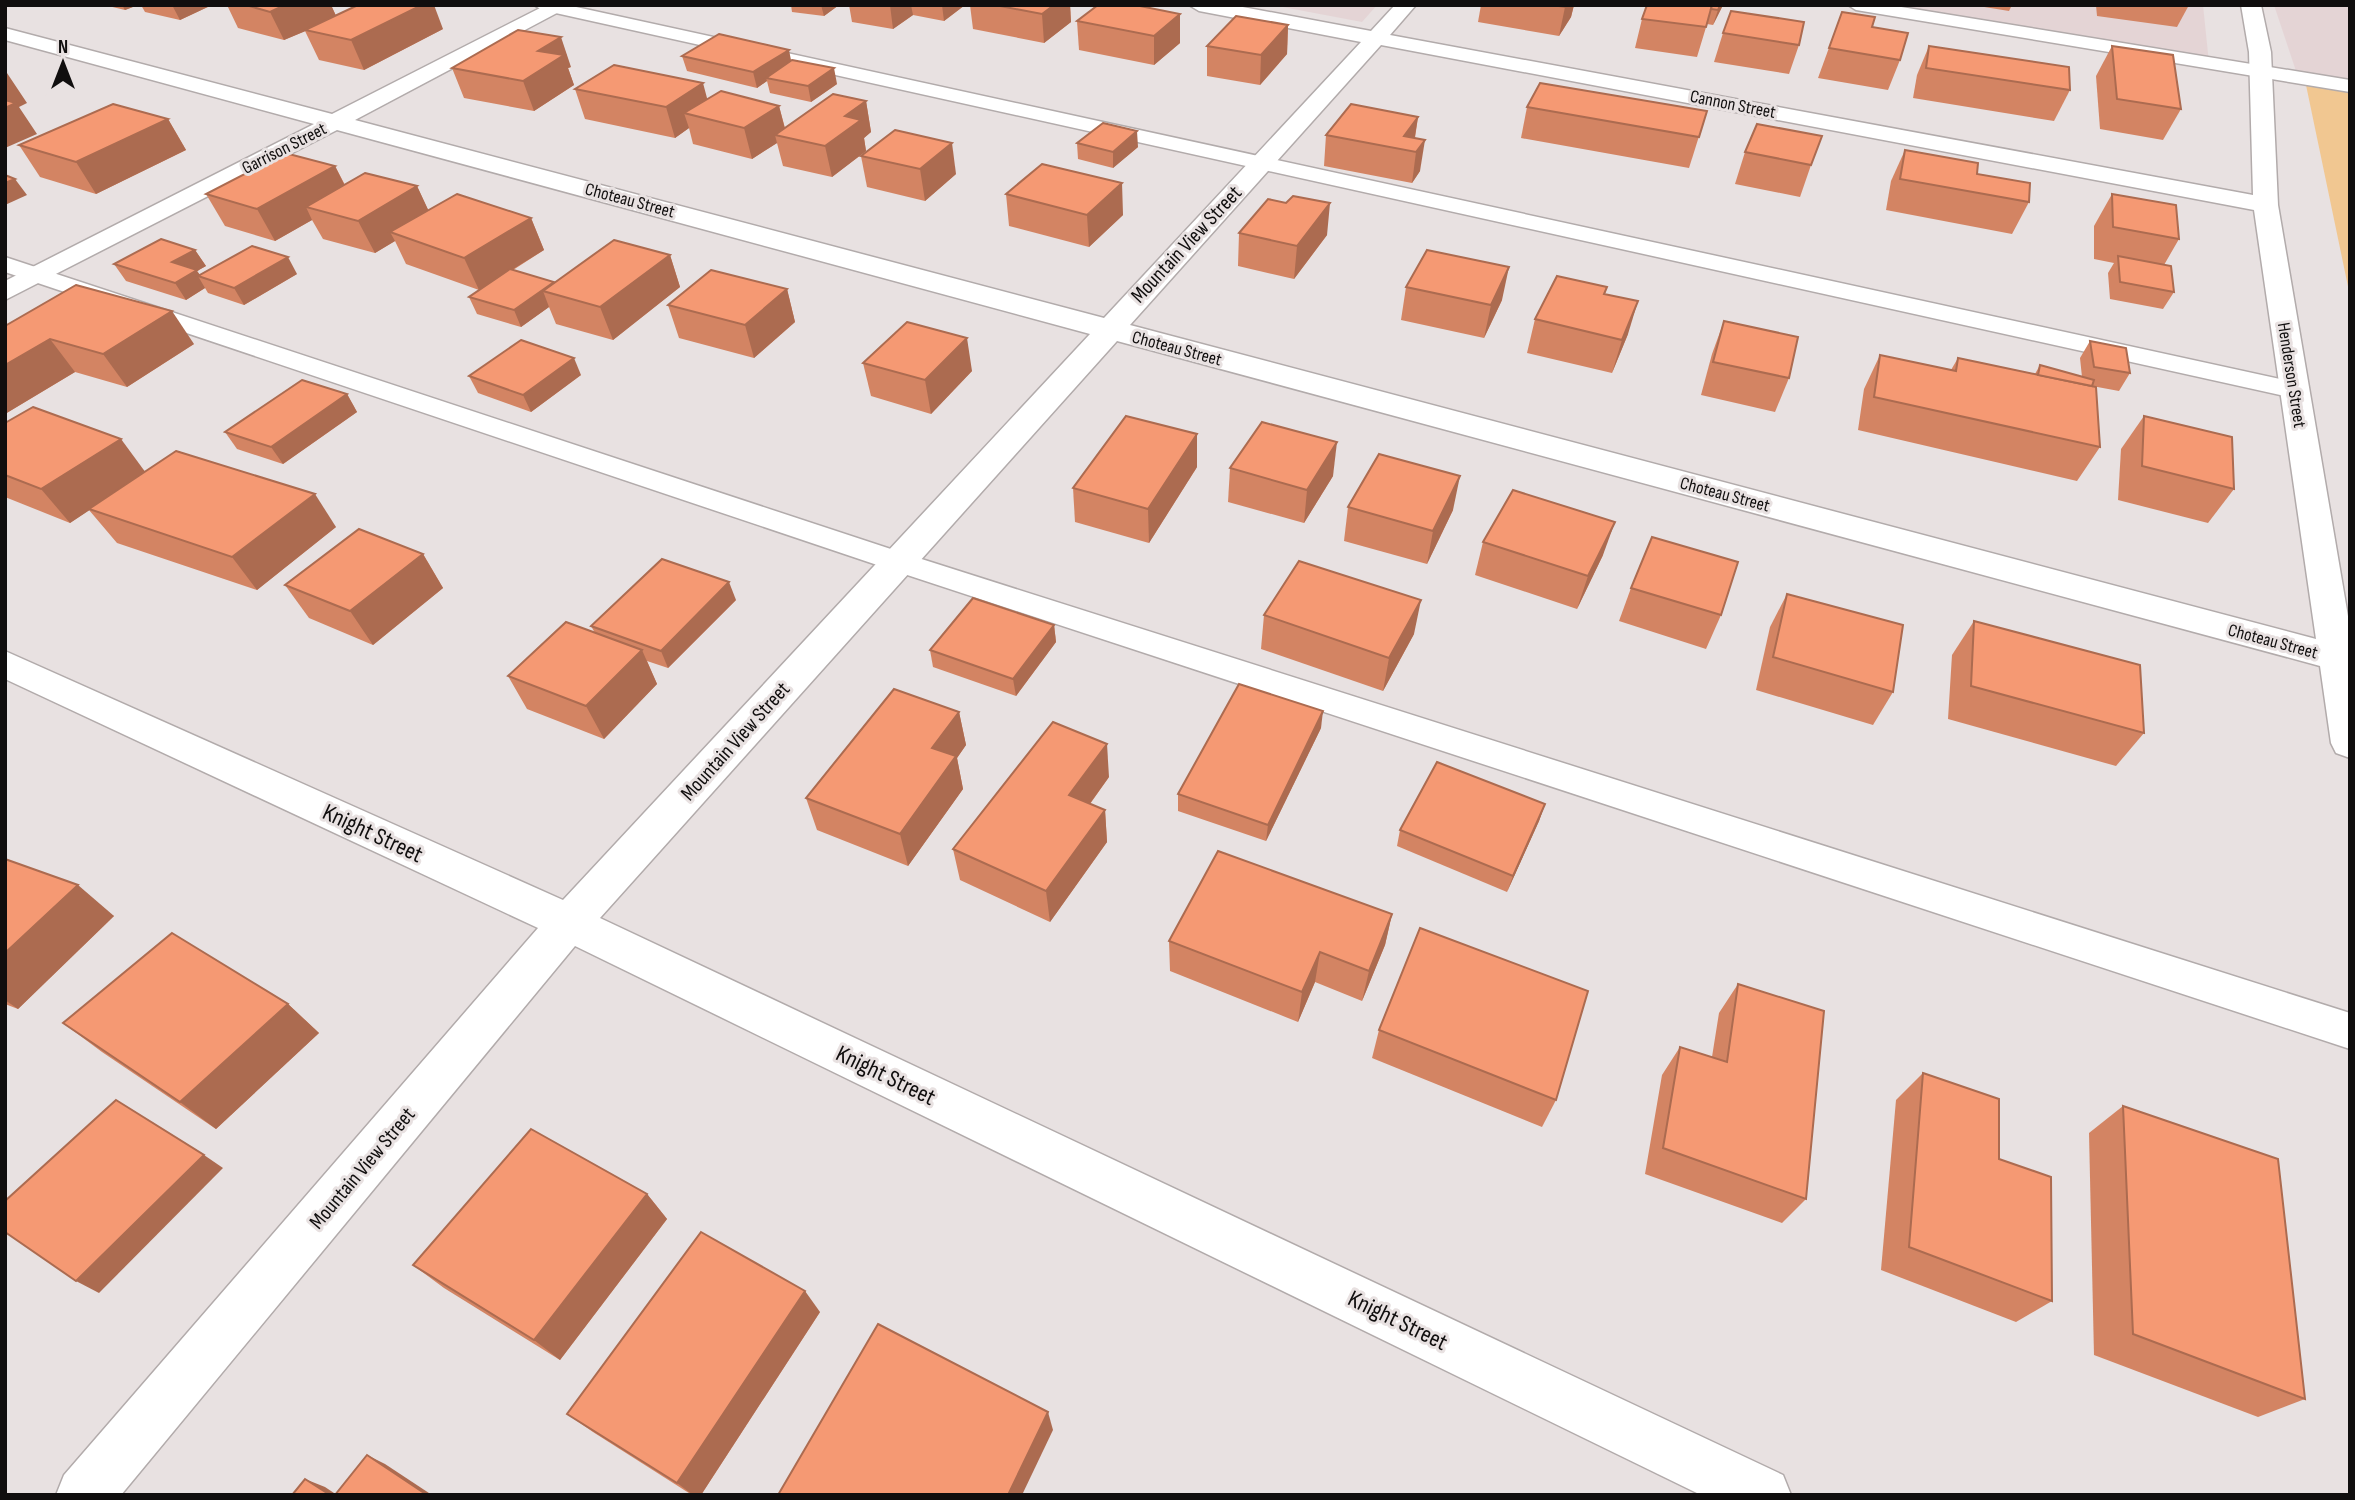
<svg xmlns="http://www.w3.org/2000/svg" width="2355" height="1500" font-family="'Sofia Sans Condensed',sans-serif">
  <rect width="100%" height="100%" fill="#e8e1e1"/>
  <!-- built -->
  <g fill="#e4d4d5">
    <path d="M1272,5H1377L1362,22Z"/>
    <path d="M1856,5H2203L2209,63Z"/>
    <path d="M2274,5H2350V86L2298,77Z"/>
  </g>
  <!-- green -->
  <path fill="#f1c791" d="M2306,85L2350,92V296Z"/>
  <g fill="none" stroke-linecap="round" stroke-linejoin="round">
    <!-- lane casing -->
    <g stroke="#b2abab" stroke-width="3">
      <g id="lane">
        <path d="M534,5H567L2294,382L2303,385L2307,390L2303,395L2294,398L542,10Z"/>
        <path d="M1848,5H1889L2350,80V92L1856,10Z"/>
        <path d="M5,257L909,555L2350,1013V1049L889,569L5,272Z"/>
      </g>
    </g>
    <!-- street casing -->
    <g stroke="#b2abab" stroke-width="3">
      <path id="street" d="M546,5H572L355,120L1104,318L1361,42L1199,11L1189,5H1232L1371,31L1395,5H1416L1390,35L2253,195L2249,52L2241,5H2261L2271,52L2278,205L2350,628V758L2336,753L2331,743L2320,666L1117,341L600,918L1783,1475L1791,1495H1701L575,946L121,1495H56L64,1475L538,928L5,679V651L563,900L1090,334L337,130L5,300V281L314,124L5,40V28L332,114ZM1381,45L2254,210L2316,639L1130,325Z"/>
    </g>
    <!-- lane -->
    <use href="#lane" fill="#fff" fill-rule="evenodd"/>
    <!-- street -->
    <use href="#street" fill="#fff" fill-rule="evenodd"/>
  </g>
  <!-- wall -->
  <g fill="#d38463">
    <path d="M104,5H138L125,10Z"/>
    <path d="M141,5H212L180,20L145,12Z"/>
    <path d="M227,5H331L336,16L443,29L364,70L319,60L305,31L284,40L238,28Z"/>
    <path d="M791,5H839L824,16L792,12Z"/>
    <path d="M849,5H965L944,21L913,15L893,29L852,22Z"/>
    <path d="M970,5H1070L1071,22L1044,43L973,29Z"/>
    <path d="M1098,5L1180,43L1154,65L1079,50L1077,21Z"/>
    <path d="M1481,5H1574L1571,17L1559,36L1478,22Z"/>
    <path d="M1647,5H1723L1713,25L1707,24L1697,57L1635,48L1642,19Z"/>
    <path d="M1972,5H2012L2009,11Z"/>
    <path d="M2096,5H2189L2177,27L2097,16Z"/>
    <path d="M1842,12L1872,27L1900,60L1888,90L1818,78Z"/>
    <path d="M1288,25L1287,54L1260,85L1207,76V46Z"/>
    <path d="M1723,33L1799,45L1789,74L1714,62Z"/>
    <path d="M1929,46L2070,90L2054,121L1913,98L1917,75Z"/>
    <path d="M2112,46L2181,109L2163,140L2100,129L2096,76Z"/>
    <path d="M682,56L791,60L837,84L811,102L770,93L767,81L757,88L687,71Z"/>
    <path d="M571,67L568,68L574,85L534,111L464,98L452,68Z"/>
    <path d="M575,89L779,106L785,128L866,101L871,132L864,138L866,151L832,177L783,166L777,143L752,159L693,144L689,128L675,138L585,119Z"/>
    <path d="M1527,107L1707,111L1689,168L1521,138Z"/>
    <path d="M1418,117L1415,138L1420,171L1412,183L1324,166L1326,135Z"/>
    <path d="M168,119L186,150L96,194L40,177L19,145Z"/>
    <path d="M1077,143L1138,147L1113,168L1078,159Z"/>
    <path d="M1905,150L1977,174L2029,202L2012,234L1886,210L1891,181Z"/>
    <path d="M1745,152L1811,165L1800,197L1735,184Z"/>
    <path d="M861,156L956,174L925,201L867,187Z"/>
    <path d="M335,166L345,185L417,186L428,210L531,218L544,250L513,270L555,283L670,255L680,287L613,340L556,324L549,307L521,327L477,314L469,297L479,290L406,264L395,241L375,253L323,239L312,220L275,241L225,226L206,194Z"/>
    <path d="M1006,194L1123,215L1089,247L1009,226Z"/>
    <path d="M2112,194L2179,239L2164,265L2174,292L2163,309L2110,299L2108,273L2114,263L2094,259V226Z"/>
    <path d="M1239,233L1327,235L1294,279L1238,266Z"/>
    <path d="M195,250L206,266L197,271L200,275L297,274L244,305L208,293L205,288L186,300L126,281L114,264Z"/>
    <path d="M1406,287L1502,300L1484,338L1401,320Z"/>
    <path d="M1607,287L1605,294L1628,334L1612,373L1527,353L1535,319Z"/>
    <path d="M787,289L795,322L754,358L679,338L668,305Z"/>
    <path d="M1724,321L1789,378L1775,412L1701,395L1712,354Z"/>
    <path d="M5,326L194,344L127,387L75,372L5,414Z"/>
    <path d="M2090,341L2130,373L2119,391L2092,386L2100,447L2077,481L1858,430L1864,389L1880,355L1951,370L1958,358L2035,374L2040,365L2082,377L2080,358Z"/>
    <path d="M863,363L972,371L931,414L871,396Z"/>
    <path d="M581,375L531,412L478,393L469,376Z"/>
    <path d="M347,394L357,412L283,464L237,449L225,432Z"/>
    <path d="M2144,416L2234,489L2208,523L2118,500L2121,449Z"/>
    <path d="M5,423L145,471L336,527L257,590L117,543L89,510L70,523L5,497Z"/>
    <path d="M1197,467L1149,543L1075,522L1073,488Z"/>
    <path d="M1230,468L1333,476L1304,523L1228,502Z"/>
    <path d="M1348,507L1453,510L1427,564L1344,541Z"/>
    <path d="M1483,542L1603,555L1577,609L1475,575Z"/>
    <path d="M423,554L443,588L373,645L309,618L285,585Z"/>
    <path d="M1631,588L1721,615L1706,649L1619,621Z"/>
    <path d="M1787,594L1893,692L1873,725L1756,690L1770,627Z"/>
    <path d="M736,600L668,668L647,661L657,684L604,739L527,709L508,676L595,633L591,626Z"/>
    <path d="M1264,615L1414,634L1383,691L1261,649Z"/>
    <path d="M1974,621L2144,733L2116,766L1948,719L1952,655Z"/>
    <path d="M1054,625L1056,642L1016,696L933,667L930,650Z"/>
    <path d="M959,712L966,745L957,758L963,789L908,866L817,830L806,798Z"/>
    <path d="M1321,728L1266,841L1178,811V794Z"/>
    <path d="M1109,777L1090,804L1105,810L1107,842L1050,922L960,880L953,849Z"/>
    <path d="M1545,804L1539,821L1507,892L1397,846L1400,830Z"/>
    <path d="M5,859L114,916L18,1009L5,1004Z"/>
    <path d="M1392,914L1385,945L1362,1001L1315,982L1298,1022L1170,971L1169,941Z"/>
    <path d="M1738,984L1806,1199L1782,1223L1645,1174L1662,1075L1680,1047L1712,1057L1719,1013Z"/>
    <path d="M288,1004L319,1033L216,1129L102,1052L63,1023Z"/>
    <path d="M1379,1030L1556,1100L1542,1127L1372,1058Z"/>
    <path d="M1923,1073L1999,1159L2052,1301L2016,1322L1881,1270L1896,1100Z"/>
    <path d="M2123,1106L2305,1399L2258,1417L2094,1355L2089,1133Z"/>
    <path d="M647,1194L667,1219L560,1360L444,1288L413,1265Z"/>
    <path d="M820,1312L701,1495H692L593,1432L567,1414Z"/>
  </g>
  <!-- shaded-wall -->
  <g fill="#ac6b50">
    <path d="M122,5H138L125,10Z"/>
    <path d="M172,5H212L180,20Z"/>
    <path d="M285,5H331L337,18L284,40L270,12Z"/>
    <path d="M422,5H434L443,29L364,70L351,40Z"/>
    <path d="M821,5H839L824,16Z"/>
    <path d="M890,5H911L913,15L893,29Z"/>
    <path d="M942,5H965L944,21Z"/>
    <path d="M1054,5H1070L1071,22L1044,43L1042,14Z"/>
    <path d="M1567,5H1574L1571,17L1559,36L1565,7Z"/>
    <path d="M1720,5H1723L1713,25L1718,10Z"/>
    <path d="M1180,14V43L1154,65V36Z"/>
    <path d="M1288,25L1287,54L1260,85L1261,55Z"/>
    <path d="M561,37L571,67L568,68L574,85L534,111L523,81L538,51Z"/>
    <path d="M789,50L792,65L766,78L767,81L757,88L753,72Z"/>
    <path d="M834,68L837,84L811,102L808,86Z"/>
    <path d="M7,73L27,103L19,107L37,134L5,148V74Z"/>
    <path d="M703,83L711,113H684L689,128L675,138L666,107Z"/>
    <path d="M866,101L871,132L864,138L866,151L832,177L825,146L845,116Z"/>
    <path d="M779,106L787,137L775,135L777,143L752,159L744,128Z"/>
    <path d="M1418,117L1413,148L1404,136Z"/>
    <path d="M168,119L186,150L96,194L76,162Z"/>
    <path d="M1137,131L1138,147L1113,168V152Z"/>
    <path d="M1425,140L1420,171L1412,183L1416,152Z"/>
    <path d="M952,143L956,174L925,201L920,169Z"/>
    <path d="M335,166L351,198L306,207L312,220L275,241L257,209Z"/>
    <path d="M15,179L27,195L5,205V183Z"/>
    <path d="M1122,183L1123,215L1089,247L1087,215Z"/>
    <path d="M417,186L432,218L390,232L395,241L375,253L358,221Z"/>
    <path d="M1330,203L1327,235L1294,279L1297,246Z"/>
    <path d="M531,218L544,250L479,290L464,258Z"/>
    <path d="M195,250L206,266L197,271L202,278L198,276L205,288L186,300L175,283L172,262Z"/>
    <path d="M670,255L680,287L613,340L600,307Z"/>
    <path d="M288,257L297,274L244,305L234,288Z"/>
    <path d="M1509,267L1502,300L1484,338L1491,305Z"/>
    <path d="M554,282L560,296L543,291L549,307L521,327L514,310Z"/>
    <path d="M787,289L795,322L754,358L745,325Z"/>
    <path d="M1638,301L1628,334L1612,373L1622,340Z"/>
    <path d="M172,311L194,344L127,387L103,354Z"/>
    <path d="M967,338L972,371L931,414L925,380Z"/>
    <path d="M50,339L75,372L5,414V365Z"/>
    <path d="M574,358L581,375L531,412L523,395Z"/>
    <path d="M347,394L357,412L283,464L271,447Z"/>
    <path d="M1197,434V467L1149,543L1148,509Z"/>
    <path d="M121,439L146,473L70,523L41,489Z"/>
    <path d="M1337,442L1333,476L1304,523L1307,490Z"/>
    <path d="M1460,476L1453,510L1427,564L1433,531Z"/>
    <path d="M315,494L336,527L257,590L232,557Z"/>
    <path d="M1615,522L1603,555L1577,609L1588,576Z"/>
    <path d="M423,554L443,588L373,645L350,611Z"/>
    <path d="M729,582L736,600L668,668L661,651Z"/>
    <path d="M1421,600L1414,634L1383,691L1389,658Z"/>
    <path d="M1054,625L1056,642L1016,696L1013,679Z"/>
    <path d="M642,650L657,684L604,739L586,706Z"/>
    <path d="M1323,711L1321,728L1266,841L1268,825Z"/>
    <path d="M959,712L966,745L957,758L963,789L908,866L900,834L932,748Z"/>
    <path d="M1107,744L1109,777L1073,827L1069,795Z"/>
    <path d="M1545,804L1539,821L1507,892L1513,876Z"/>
    <path d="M1105,810L1107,842L1050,922L1046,891Z"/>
    <path d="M78,885L114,916L18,1009L5,1000V953Z"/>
    <path d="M1392,914L1385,945L1362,1001L1369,971Z"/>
    <path d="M1320,952L1315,982L1298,1022L1302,992Z"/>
    <path d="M288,1004L319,1033L216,1129L180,1102Z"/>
    <path d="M204,1155L223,1168L99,1293L76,1281Z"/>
    <path d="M647,1194L667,1219L560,1360L534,1340Z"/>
    <path d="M805,1291L820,1312L701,1495H693L677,1483Z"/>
    <path d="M1048,1412L1053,1430L1022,1495H1008Z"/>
    <path d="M367,1455L385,1464L432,1495H427Z"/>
    <path d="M305,1479L325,1487L337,1495H330Z"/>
  </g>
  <!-- building -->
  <g fill="#f59973" stroke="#ac6b50" stroke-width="2">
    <path d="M246,5H285L270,12Z"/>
    <path d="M358,5H422L351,40L305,30Z"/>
    <path d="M995,5H1054L1042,14Z"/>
    <path d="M1098,5H1135L1180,14L1154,36L1077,21Z"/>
    <path d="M1552,5H1567L1565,7Z"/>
    <path d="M1647,5H1712L1706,27L1642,19Z"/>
    <path d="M1712,5H1720L1718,10L1711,9Z"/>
    <path d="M1731,11L1804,22L1799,45L1723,33Z"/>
    <path d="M1842,12L1875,17L1872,27L1908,33L1900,60L1829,48Z"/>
    <path d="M1236,16L1288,25L1261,55L1207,46Z"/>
    <path d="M518,30L561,37L538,51L564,55L523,81L452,68Z"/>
    <path d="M719,34L789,50L753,72L682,56Z"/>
    <path d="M1929,46L2069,67L2070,90L1926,68Z"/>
    <path d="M2112,46L2173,55L2181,109L2117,99Z"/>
    <path d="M792,60L834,68L808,86L766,78Z"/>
    <path d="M614,65L703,83L666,107L575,89Z"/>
    <path d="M1540,83L1707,111L1699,137L1527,107Z"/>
    <path d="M721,91L779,106L744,128L684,113Z"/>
    <path d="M833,94L866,101L845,116L861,120L825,146L775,135Z"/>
    <path d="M5,100L16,103L5,108Z"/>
    <path d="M113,104L168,119L76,162L19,145Z"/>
    <path d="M1351,104L1418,117L1404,136L1425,140L1416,152L1326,135Z"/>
    <path d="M1103,123L1137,131L1113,152L1077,143Z"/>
    <path d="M1757,124L1822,136L1811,165L1745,152Z"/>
    <path d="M895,130L952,143L920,169L861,156Z"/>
    <path d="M1905,150L1978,163L1977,174L2030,183L2029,202L1900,179Z"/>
    <path d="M285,153L335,166L257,209L206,194Z"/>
    <path d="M1042,164L1122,183L1087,215L1006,194Z"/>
    <path d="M365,173L417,186L358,221L306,207Z"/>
    <path d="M5,175L15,179L5,183Z"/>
    <path d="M457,194L531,218L464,258L390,232Z"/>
    <path d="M2112,194L2176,205L2179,239L2113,227Z"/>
    <path d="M1293,196L1330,203L1297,246L1239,233L1268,199L1286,203Z"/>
    <path d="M161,239L195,250L172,262L197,270L175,283L114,264Z"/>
    <path d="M614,240L670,255L600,307L543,291Z"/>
    <path d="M252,246L288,257L234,288L198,276Z"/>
    <path d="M1427,250L1509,267L1491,305L1406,287Z"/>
    <path d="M2118,256L2171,266L2174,292L2120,282Z"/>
    <path d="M510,269L554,282L514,310L469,297Z"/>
    <path d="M711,270L787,289L745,325L668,305Z"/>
    <path d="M1557,276L1607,287L1604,294L1638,301L1622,340L1535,319Z"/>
    <path d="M76,285L172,311L103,354L50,339L5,365V326Z"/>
    <path d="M1724,321L1798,337L1789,378L1713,362Z"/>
    <path d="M907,322L967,338L925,380L863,363Z"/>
    <path d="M521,340L574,358L523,395L469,376Z"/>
    <path d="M2090,341L2126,348L2130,373L2094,367Z"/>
    <path d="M1880,355L1956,371L1958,358L2096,387L2100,447L1874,397Z"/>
    <path d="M2040,365L2094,380L2092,386L2038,375Z"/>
    <path d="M302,380L347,394L271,447L225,432Z"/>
    <path d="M33,407L121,439L41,489L5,475V423Z"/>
    <path d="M1126,416L1197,434L1148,509L1073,488Z"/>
    <path d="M2144,416L2232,437L2234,489L2142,466Z"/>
    <path d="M1262,422L1337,442L1307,490L1230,468Z"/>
    <path d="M176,451L315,494L232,557L89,509Z"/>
    <path d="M1379,454L1460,476L1433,531L1348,507Z"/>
    <path d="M1513,490L1615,522L1588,576L1483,542Z"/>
    <path d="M359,529L423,554L350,611L285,585Z"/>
    <path d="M1652,537L1738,562L1721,615L1631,588Z"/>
    <path d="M662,559L729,582L661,651L591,626Z"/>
    <path d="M1299,561L1421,600L1389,658L1264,615Z"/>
    <path d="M1787,594L1903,625L1893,692L1773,657Z"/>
    <path d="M973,598L1054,625L1013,679L930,650Z"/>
    <path d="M1974,621L2140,665L2144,733L1971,686Z"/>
    <path d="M566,622L642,650L586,706L508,676Z"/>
    <path d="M1239,684L1323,711L1268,825L1178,794Z"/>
    <path d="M894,689L959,712L932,748L956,756L900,834L806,798Z"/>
    <path d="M1053,722L1107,744L1069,795L1105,810L1046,891L953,849Z"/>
    <path d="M1437,762L1545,804L1513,876L1400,830Z"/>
    <path d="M1218,851L1392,914L1369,971L1320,952L1302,992L1169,941Z"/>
    <path d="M5,859L78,885L5,953Z"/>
    <path d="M1420,928L1588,991L1556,1100L1379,1030Z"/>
    <path d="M172,933L288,1004L180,1102L63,1023Z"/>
    <path d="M1738,984L1824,1011L1806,1199L1663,1148L1680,1047L1727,1062Z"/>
    <path d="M1923,1073L1999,1099V1159L2051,1177L2052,1301L1909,1247Z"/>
    <path d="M116,1100L204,1155L76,1281L5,1232V1201Z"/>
    <path d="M2123,1106L2278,1159L2305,1399L2133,1334Z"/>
    <path d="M531,1129L647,1194L534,1340L413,1265Z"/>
    <path d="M701,1232L805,1291L677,1483L567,1414Z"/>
    <path d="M878,1324L1048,1412L1008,1495H778Z"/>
    <path d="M367,1455L427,1495H335Z"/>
    <path d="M305,1479L330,1495H292Z"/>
  </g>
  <g text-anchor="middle" stroke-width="6" stroke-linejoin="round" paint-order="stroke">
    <!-- far-street labels -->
    <g font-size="18" fill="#100e0e" stroke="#e8e1e1">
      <text transform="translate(1733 104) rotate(11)" y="6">Cannon Street</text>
      <text transform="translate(284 148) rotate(-27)" y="6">Garrison Street</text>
      <text transform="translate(630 200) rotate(15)" y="6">Choteau Street</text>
      <text transform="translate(1177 348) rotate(15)" y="6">Choteau Street</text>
      <text transform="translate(2292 375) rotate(81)" y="6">Henderson Street</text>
      <text transform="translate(1725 494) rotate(15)" y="6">Choteau Street</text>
      <text transform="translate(2273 641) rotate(15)" y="6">Choteau Street</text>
    </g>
    <!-- street labels -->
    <g font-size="21" fill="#100e0e" stroke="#e8e1e1">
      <text transform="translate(1186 244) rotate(-47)" y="7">Mountain View Street</text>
      <text transform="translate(735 741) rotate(-48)" y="7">Mountain View Street</text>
      <text transform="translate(362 1168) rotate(-50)" y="7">Mountain View Street</text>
    </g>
    <!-- near-street labels -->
    <g font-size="24" fill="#100e0e" stroke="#e8e1e1">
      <text transform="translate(373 833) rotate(25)" y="8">Knight Street</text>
      <text transform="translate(886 1075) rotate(26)" y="8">Knight Street</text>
      <text transform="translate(1398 1320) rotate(26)" y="8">Knight Street</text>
    </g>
  </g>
  <!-- border -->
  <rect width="2355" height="1500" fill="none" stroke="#100e0e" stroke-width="14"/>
  <!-- north arrow -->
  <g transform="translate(63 63)" stroke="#e8e1e1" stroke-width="5" paint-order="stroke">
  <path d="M0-5L12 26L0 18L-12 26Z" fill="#100e0e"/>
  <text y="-10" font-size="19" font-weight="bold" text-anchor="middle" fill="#100e0e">N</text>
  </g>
</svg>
